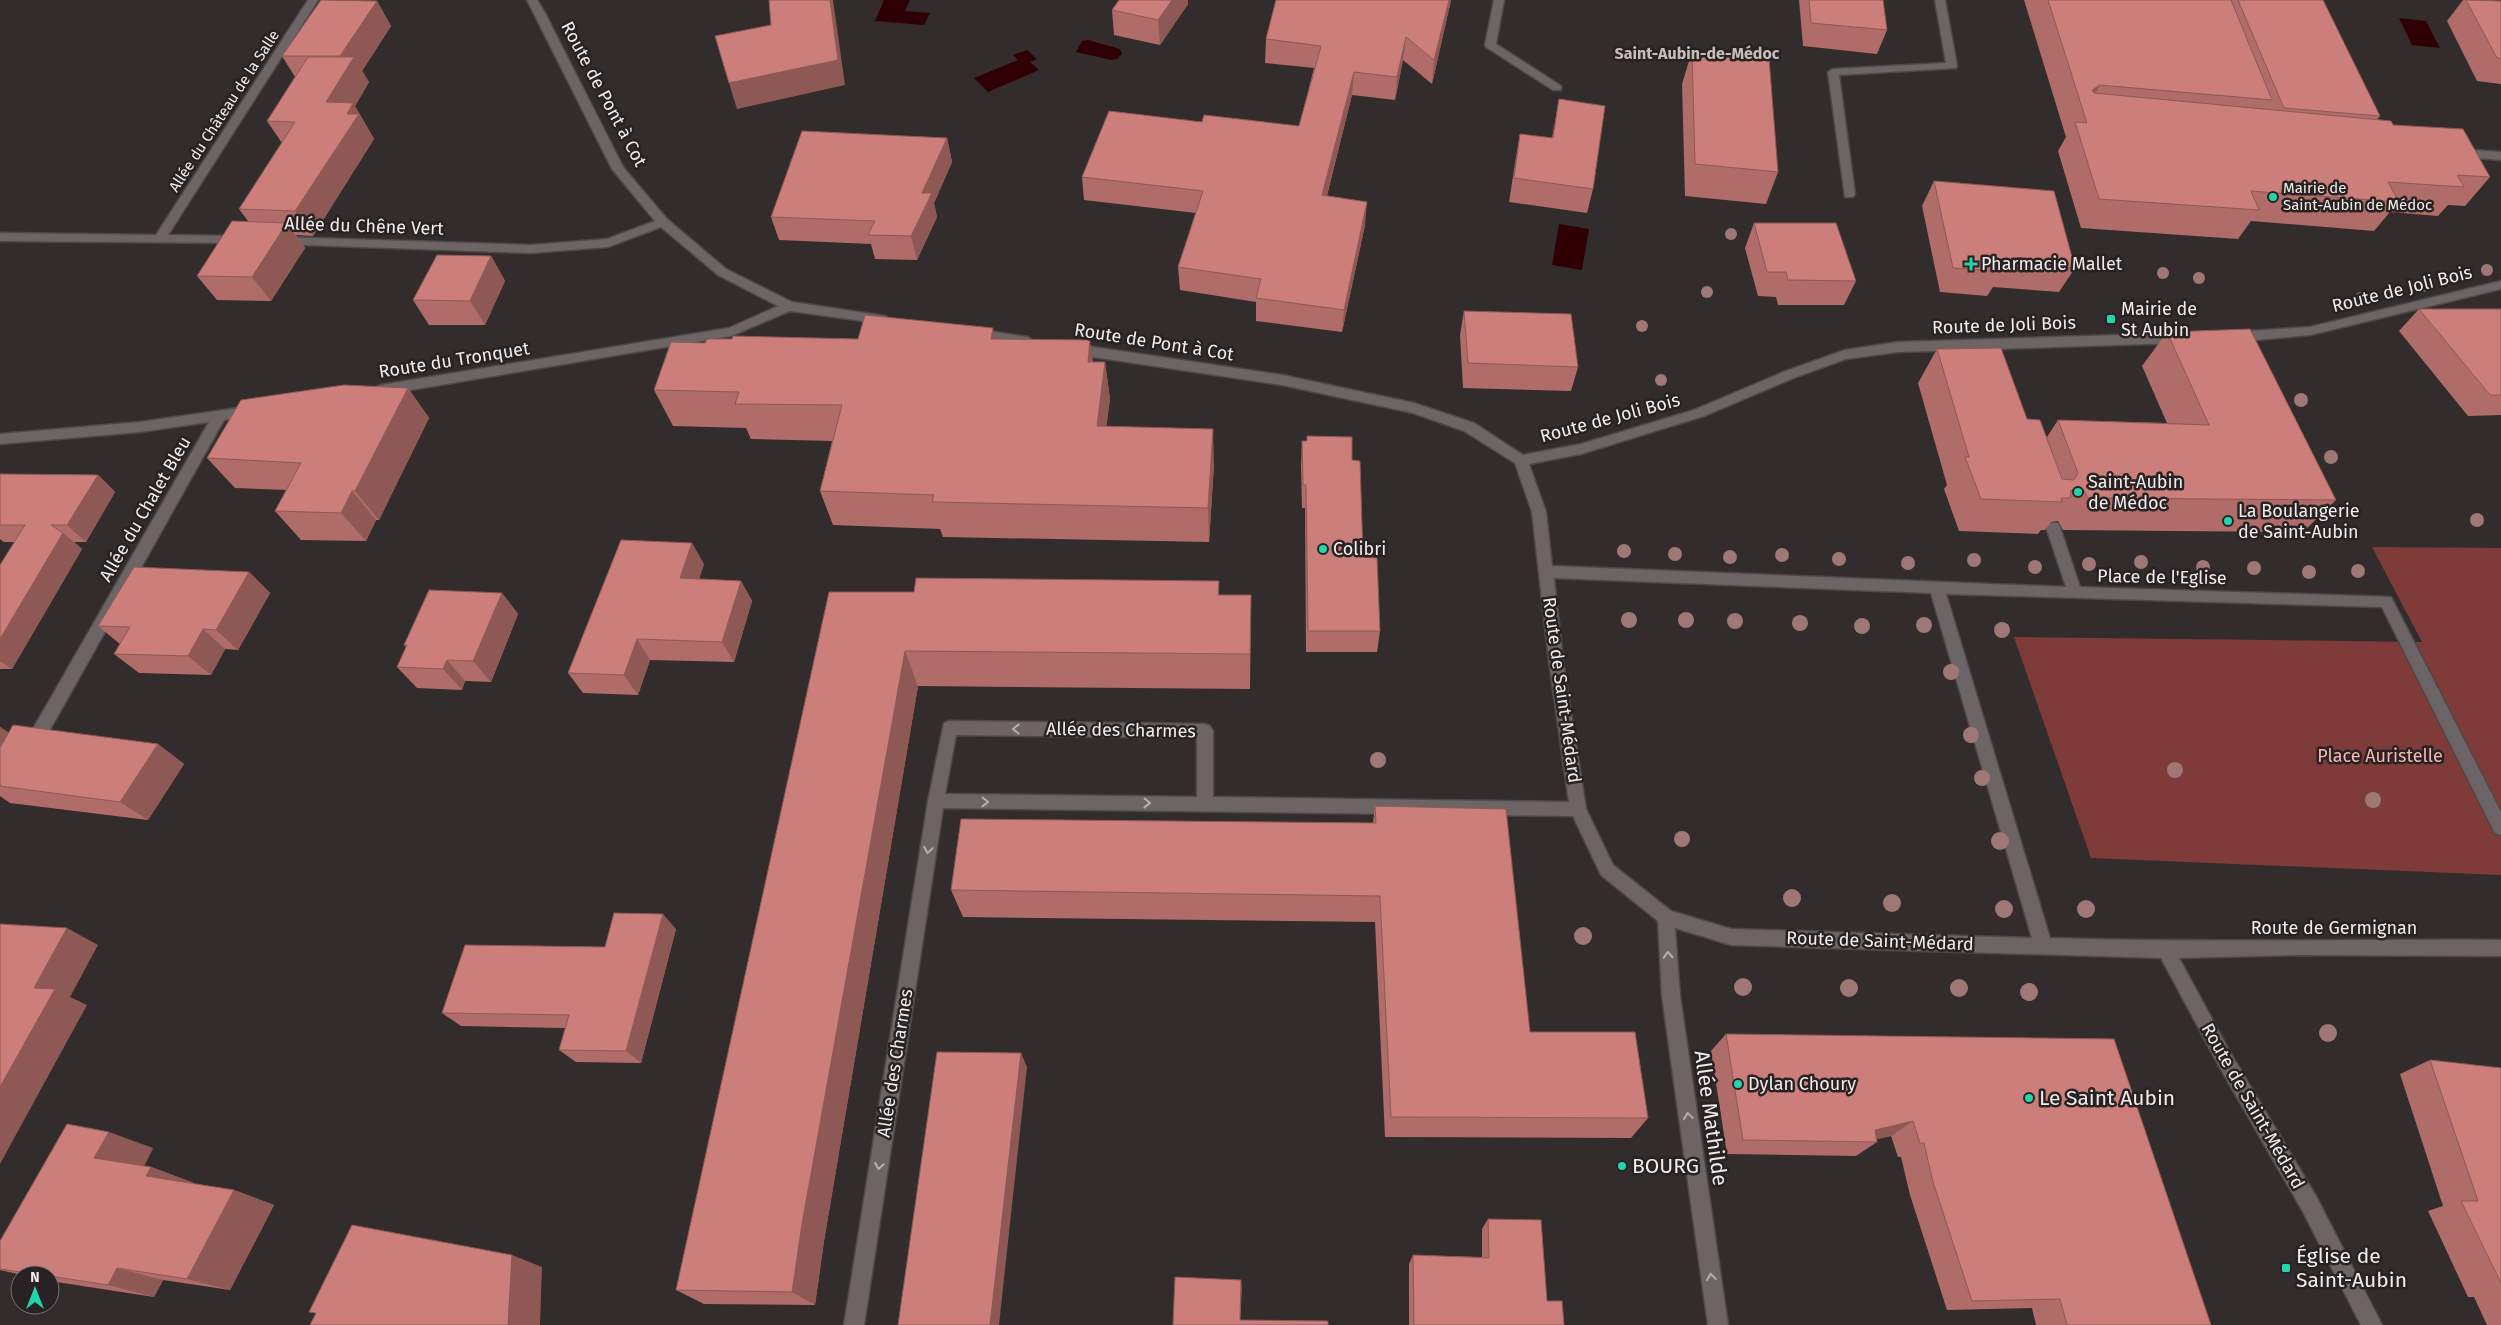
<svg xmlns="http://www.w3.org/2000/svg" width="2501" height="1325" font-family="'Fira Sans',sans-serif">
  <rect width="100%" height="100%" fill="#332c2c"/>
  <!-- green -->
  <path fill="#7f3b39" d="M2372,547L2501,548V875L2091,858L2014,637L2422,642Z"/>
  <!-- water -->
  <g fill="#2f0003">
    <path d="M884,0H910L905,11L930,13L924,25L875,21Z"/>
    <path d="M2399,18L2426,21L2440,48L2412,45Z"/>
    <path d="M1088,40L1120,49L1122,54L1117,59L1112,60L1076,52L1082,41Z"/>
    <path d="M1027,50L1037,59L1030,62L1039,70L988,92L974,78L1018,60L1013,55Z"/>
    <path d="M1559,224L1589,229L1582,270L1552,265Z"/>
  </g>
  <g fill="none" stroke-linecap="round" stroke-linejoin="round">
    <!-- minor casing -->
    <g stroke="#4e4848" stroke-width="3">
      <g id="minor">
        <path d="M308,0H318L168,235L238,236L242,237L244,240L242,243L0,241V233L156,235Z"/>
        <path d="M527,0H537L544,11L623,167L667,219L726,269L792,302L885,316L891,320L889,323L885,324L790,311L731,336L381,395L376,393L374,390L376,387L381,385L729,328L778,306L718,275L661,227L608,247L531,253L277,244L275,241L281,237L531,245L607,239L655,221L612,169Z"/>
        <path d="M1494,0H1504L1496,44L1561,86V90H1553L1486,47L1485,45Z"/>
        <path d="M1935,0H1945L1957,66L1956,68L1839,75L1855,194L1853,197H1845L1828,72L1833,69L1946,63Z"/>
        <path d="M2458,149L2501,152V160L2454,156L2452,153Z"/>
        <path d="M2501,281V289L2310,335L2234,342L2228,337L2234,332L2310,327Z"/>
        <path d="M974,329L1028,337L1034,342L1028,347L970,337L968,334Z"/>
        <path d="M2181,333L2187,338L2181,343L1898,352L1846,359L1796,377L1704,416L1581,454L1529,464L1546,512L1552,566L2066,587L2046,527L2048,523H2058L2060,527L2080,587L2391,597L2501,812V835L2495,833L2382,607L1946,594L2050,938C2200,943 2350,939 2501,940V956L2300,955L2179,958L2231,1054L2316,1196L2382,1325H2361L2302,1210L2219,1066L2161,958L1731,945L1675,928L1680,996L1728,1325H1708L1662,996L1658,921L1601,875L1573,816L943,808L864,1325H844L928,801L944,723L949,721L1205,724L1210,726L1213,731V797L1569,802L1549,661L1532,512L1515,463L1464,431L1413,413L1282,385L1073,354L1067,349L1068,346L1073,344L1282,375L1414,403L1474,423L1523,455L1581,444L1694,410L1786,371L1845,350L1898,342ZM1554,578L1931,593L2032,938L1731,929L1671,911L1613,865L1586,809L1563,661ZM956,735L1197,738V797L945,794Z"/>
        <path d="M252,406L257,408L259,411L257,414L224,420L38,751L32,753L26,751L24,746L26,741L209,422L140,432L0,444V434L140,422Z"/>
      </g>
    </g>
    <!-- minor -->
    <use href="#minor" fill="#6d6565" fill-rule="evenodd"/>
  </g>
  <!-- trees -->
  <g fill="#9f7876">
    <circle cx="1731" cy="234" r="6"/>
    <circle cx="2487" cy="270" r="6"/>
    <circle cx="2163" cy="273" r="6"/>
    <circle cx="2199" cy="278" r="6"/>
    <circle cx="2423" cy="286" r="6"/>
    <circle cx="1707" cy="292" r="6"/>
    <circle cx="2361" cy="298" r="6"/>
    <circle cx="1642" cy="326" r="6"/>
    <circle cx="1661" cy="380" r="6"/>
    <circle cx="2301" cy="400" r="7"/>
    <circle cx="2331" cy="457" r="7"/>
    <circle cx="2477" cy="520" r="7"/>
    <circle cx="1624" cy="551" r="7"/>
    <circle cx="1675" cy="554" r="7"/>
    <circle cx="1782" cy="555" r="7"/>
    <circle cx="1730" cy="557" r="7"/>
    <circle cx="1839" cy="559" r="7"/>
    <circle cx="1974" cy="560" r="7"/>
    <circle cx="2141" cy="562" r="7"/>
    <circle cx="1908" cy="563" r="7"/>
    <circle cx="2089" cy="564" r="7"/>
    <circle cx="2035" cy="567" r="7"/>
    <circle cx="2203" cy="567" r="7"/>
    <circle cx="2254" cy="568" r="7"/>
    <circle cx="2358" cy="571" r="7"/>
    <circle cx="2309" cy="572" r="7"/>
    <circle cx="1629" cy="620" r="8"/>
    <circle cx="1686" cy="620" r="8"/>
    <circle cx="1735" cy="621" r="8"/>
    <circle cx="1800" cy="623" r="8"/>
    <circle cx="1924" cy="625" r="8"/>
    <circle cx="1862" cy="626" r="8"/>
    <circle cx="2002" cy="630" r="8"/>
    <circle cx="1951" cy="672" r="8"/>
    <circle cx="1971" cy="735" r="8"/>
    <circle cx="1378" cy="760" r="8"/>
    <circle cx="2175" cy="770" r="8"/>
    <circle cx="1982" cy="778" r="8"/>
    <circle cx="2373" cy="800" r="8"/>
    <circle cx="1682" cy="839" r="8"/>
    <circle cx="2000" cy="841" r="9"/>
    <circle cx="1792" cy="898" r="9"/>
    <circle cx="1892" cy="903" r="9"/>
    <circle cx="2004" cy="909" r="9"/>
    <circle cx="2086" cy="909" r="9"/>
    <circle cx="1583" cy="936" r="9"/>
    <circle cx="1743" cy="987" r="9"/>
    <circle cx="1849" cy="988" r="9"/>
    <circle cx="1959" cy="988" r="9"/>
    <circle cx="2029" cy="992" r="9"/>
    <circle cx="2328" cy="1033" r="9"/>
  </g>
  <!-- wall -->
  <g fill="#af6c69">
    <path d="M1276,0H1451L1432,84L1403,60L1395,100L1352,95L1327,196L1365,225L1342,332L1256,321V302L1180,290L1178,267L1196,213L1084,200L1082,177L1202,122L1299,126L1314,68L1265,63L1266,39Z"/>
    <path d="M1799,0H1883L1887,30L1877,54L1803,46Z"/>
    <path d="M2024,0H2323L2380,116L2377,119L2393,125L2490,177L2465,206L2448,205L2438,216L2390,212L2374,231L2251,221L2238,239L2081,228L2058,151L2066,137Z"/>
    <path d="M2463,0L2501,1V84L2477,81L2447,21Z"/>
    <path d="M377,1L391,26L362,71L369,82L355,106L374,139L313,236L296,235L305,248L271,301L217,300L197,276L248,221L239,209L282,143L267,121L295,77L282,56Z"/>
    <path d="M1188,4L1160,45L1114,35L1112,10Z"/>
    <path d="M1692,51L1778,172L1766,204L1685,196L1682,84Z"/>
    <path d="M1559,99L1593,189L1587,213L1509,202L1516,157L1520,134L1552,138Z"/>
    <path d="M947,138L952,162L934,203L937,217L917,260L875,259L871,244L779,240L771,217Z"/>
    <path d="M1934,181L2075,268L2059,292L1993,287L1987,296L1940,292L1922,206Z"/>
    <path d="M1754,223L1856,281L1844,305H1778L1776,297L1758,296L1745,248Z"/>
    <path d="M491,256L505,281L485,325H429L413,300Z"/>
    <path d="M2419,309H2501V415L2468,416L2399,331Z"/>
    <path d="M1464,311L1578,367L1571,391L1463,388L1460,335Z"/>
    <path d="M2167,332L2336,500L2303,532L2063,530L2058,521L2051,522L2045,530H2041L2038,534L1959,531L1944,489L1947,485L1918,383L1937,349L2047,437L2058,420L2167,423L2142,366Z"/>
    <path d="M732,339H995L1093,362H1105L1110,399L1106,426L1214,464L1209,542L943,537L940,529L833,525L820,491L832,441L751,439L746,428L673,426L654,390Z"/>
    <path d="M408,388L429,418L379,520H376L366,541L301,540L275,511L286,490L235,488L207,458Z"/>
    <path d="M1307,436L1352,460L1363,557L1380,631L1377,652H1306L1305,508H1302L1301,465L1302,441H1307Z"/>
    <path d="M0,474L98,475L115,492L86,542H74L82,549L12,669H0V565L15,542H4L0,539Z"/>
    <path d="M704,564L699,579L741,581L752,601L734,662L650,660L638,695L583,693L568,673Z"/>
    <path d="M249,572L270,593L238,650L225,649L211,675L139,673L114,654L120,644L98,626Z"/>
    <path d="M1219,581V595H1251L1250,689L918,686L824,1241L815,1305L704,1304L676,1290L914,592Z"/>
    <path d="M502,593L518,614L491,682L465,681L462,690L417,688L397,667L406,647L404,645Z"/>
    <path d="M0,727L9,733L158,744L184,764L148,820L10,803L0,796Z"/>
    <path d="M1375,806L1530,1032L1648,1118L1631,1138L1385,1137L1375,922L963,917L951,890L1373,823Z"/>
    <path d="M676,929L641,1063L576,1062L559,1050L565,1028L461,1026L442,1013Z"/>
    <path d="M1726,1034L2114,1039L2211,1325H2036L2032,1308L1947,1310L1910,1195L1901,1157H1898L1891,1136L1877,1139V1142L1856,1156L1727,1154L1711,1051Z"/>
    <path d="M2430,1060L2501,1068V1325H2487L2474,1297H2468L2428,1211L2443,1206L2400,1074Z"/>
    <path d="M153,1148L144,1166L151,1167L194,1183L193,1184L234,1190L274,1205L230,1290L163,1280L154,1297L50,1281V1275H22L0,1270V1241Z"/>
    <path d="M1488,1219L1564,1325H1409V1264L1413,1255L1482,1257V1229Z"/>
  </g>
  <!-- shaded-wall -->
  <g fill="#8e5855">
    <path d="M830,0H833L845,85L737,109L729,83Z"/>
    <path d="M1172,0H1188V4L1160,45L1158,20Z"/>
    <path d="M1449,0H1451L1432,84L1434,60Z"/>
    <path d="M377,1L391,26L362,71L369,82L355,106L374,139L313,236L295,211L340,56Z"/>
    <path d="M1406,37L1403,60L1395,100L1397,77Z"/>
    <path d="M1354,72L1352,95L1321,218L1322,195Z"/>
    <path d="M2100,85L2084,113L2092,90Z"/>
    <path d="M947,138L952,162L934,203L937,217L917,260L911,236L922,193Z"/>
    <path d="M1367,202L1365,225L1342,332L1344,310Z"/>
    <path d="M287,223L305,248L271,301L252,277Z"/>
    <path d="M491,256L505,281L485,325L470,301Z"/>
    <path d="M993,328L1001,364L991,339Z"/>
    <path d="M1090,340L1095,377L1088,362Z"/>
    <path d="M1105,362L1110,399L1102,461L1097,426Z"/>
    <path d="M408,388L429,418L379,520L355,491Z"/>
    <path d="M1213,429L1214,464L1209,542L1208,508Z"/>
    <path d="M98,475L115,492L86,542L67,525Z"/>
    <path d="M352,491L376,520L366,541L341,513Z"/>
    <path d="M63,533L82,549L12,669L0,661V639Z"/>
    <path d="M692,543L704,564L692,599L680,578Z"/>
    <path d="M249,572L270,593L238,650L216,630Z"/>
    <path d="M741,581L752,601L734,662L722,642Z"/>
    <path d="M502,593L518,614L491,682L473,661Z"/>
    <path d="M203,629L225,649L211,675L188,656Z"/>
    <path d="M637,639L650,660L638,695L624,675Z"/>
    <path d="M905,651L918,686L824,1241L815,1305L792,1292L802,1224Z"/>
    <path d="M447,660L465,681L462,690L443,669Z"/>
    <path d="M0,727L23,742L0,783Z"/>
    <path d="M158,744L184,764L148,820L120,802Z"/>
    <path d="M663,914L676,929L641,1063L626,1051Z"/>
    <path d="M67,928L98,945L70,997L87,1005L0,1164V1087L34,988Z"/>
    <path d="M1021,1053L1027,1067L999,1325H990Z"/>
    <path d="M1913,1121L1891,1136L1866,1142L1875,1130Z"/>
    <path d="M109,1132L153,1148L139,1174L94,1158Z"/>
    <path d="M151,1167L194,1183L189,1192L146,1176Z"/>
    <path d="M234,1190L274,1205L230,1290L187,1279Z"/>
    <path d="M512,1255L542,1267L540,1325H508Z"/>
    <path d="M117,1268L163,1280L154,1297L108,1285Z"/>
    <path d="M1241,1280L1242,1288L1240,1325V1320Z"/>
  </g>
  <!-- building -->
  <g fill="#cb7e7a" stroke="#8e5855">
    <path d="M321,0L377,1L340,56H282Z"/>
    <path d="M769,0H830L838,60L729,83L715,36L771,25Z"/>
    <path d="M1119,0H1172L1158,20L1112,10Z"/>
    <path d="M1276,0H1449L1434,60L1406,37L1397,77L1354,72L1322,195L1367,202L1344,310L1256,298L1261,279L1178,267L1203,191L1082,177L1109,111L1202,122L1204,115L1299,126L1321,46L1266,39Z"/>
    <path d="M1809,0H1883L1887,30L1811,23Z"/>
    <path d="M2048,0H2231L2272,100L2100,85L2092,90L2094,93L2391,121L2393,125L2463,129L2490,177L2457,175L2464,187L2388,182L2399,202L2251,191L2259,210L2099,199L2075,122L2087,123Z"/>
    <path d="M2238,0H2323L2380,116L2284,108Z"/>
    <path d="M2466,0L2501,1V58H2497Z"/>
    <path d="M1692,51L1769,58L1778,172L1695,164Z"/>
    <path d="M308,57H354L326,102L353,103L347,114H359L295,211L239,209L295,122L267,121Z"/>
    <path d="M1559,99L1605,106L1593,189L1514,178L1520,134L1553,138Z"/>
    <path d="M802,131L947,138L922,193H932L911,236L868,235L875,221L771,217Z"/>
    <path d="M1934,181L2054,191L2075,268L2000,261L2002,271L1953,268Z"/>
    <path d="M232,221L287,223L252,277L197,276Z"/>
    <path d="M1754,223H1836L1856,281L1788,280L1786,272H1767Z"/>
    <path d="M437,255L491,256L470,301L413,300Z"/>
    <path d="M2419,309H2501V395H2490Z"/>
    <path d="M1464,311L1571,314L1578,367L1468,363Z"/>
    <path d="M865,315L993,328L991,339L1090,340L1088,362H1105L1097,426L1213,429L1208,508L932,502L934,495L820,491L842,405L735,404L739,392L654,390L671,342L705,343L707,339H732L733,336L858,339Z"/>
    <path d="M2250,329L2336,500L2088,498L2083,489L2071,490L2070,498H2061L2062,502L1981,499L1965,457H1969L1937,349L2001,348L2027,419L2040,420L2062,479L2074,480L2078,473L2058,420L2209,425L2167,332Z"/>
    <path d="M344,385L408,388L355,491H352L341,513L275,511L301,463L207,458L241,400Z"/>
    <path d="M1307,436L1352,437V460L1360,461L1363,557L1377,558L1380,631H1308L1306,485H1303L1302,441H1307Z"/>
    <path d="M0,474L98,475L67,525H51L63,533L0,639V565L25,525H0Z"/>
    <path d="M621,540L692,543L680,578L741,581L722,642L637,639L624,675L568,673Z"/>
    <path d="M134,567L249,572L216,630L203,629L188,656L114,654L130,627L98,626Z"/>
    <path d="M916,578L1219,581L1218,595H1251L1250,654L905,651L802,1224L792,1292L676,1290L829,592H914Z"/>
    <path d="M429,590L502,593L473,661L447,660L443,669L397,667L407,645H404Z"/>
    <path d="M13,725L158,744L120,802L0,786V748Z"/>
    <path d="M1375,806L1506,809L1530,1032H1635L1648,1118L1391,1117L1380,896L951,890L961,819L1376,823Z"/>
    <path d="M614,913L663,914L626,1051L559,1050L569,1015L442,1013L465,945L605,947Z"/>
    <path d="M0,924L67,928L34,988L55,989L0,1087Z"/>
    <path d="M1726,1034L2114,1039L2211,1325H2067L2060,1299L1972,1301L1933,1182L1924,1143H1920L1913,1121L1875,1130L1877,1142L1743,1140Z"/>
    <path d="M937,1052L1021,1053L990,1325H898Z"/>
    <path d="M2430,1060L2501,1068V1283L2461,1201H2478Z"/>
    <path d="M67,1124L109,1132L94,1158L151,1167L146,1176L234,1190L187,1279L117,1268L108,1285L50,1276V1275H41L0,1269V1241Z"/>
    <path d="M1488,1219L1541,1220L1547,1301H1562L1564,1325H1414L1413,1255L1489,1258Z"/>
    <path d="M352,1225L512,1255L508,1325H310L316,1313L309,1312Z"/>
    <path d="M1175,1277L1241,1280L1240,1320L1328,1321V1325H1173Z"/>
  </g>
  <!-- one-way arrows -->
  <defs><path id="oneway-chevron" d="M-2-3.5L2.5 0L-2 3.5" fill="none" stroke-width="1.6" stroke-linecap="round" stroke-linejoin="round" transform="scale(1.25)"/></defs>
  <g stroke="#b6afaf">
    <use href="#oneway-chevron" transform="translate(1016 729) rotate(-179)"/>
    <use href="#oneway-chevron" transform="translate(985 802) rotate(1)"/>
    <use href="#oneway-chevron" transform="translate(1147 803) rotate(1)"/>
    <use href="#oneway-chevron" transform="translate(928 850) rotate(99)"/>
    <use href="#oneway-chevron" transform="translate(1668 955) rotate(-93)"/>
    <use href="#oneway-chevron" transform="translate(1688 1116) rotate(-98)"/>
    <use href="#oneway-chevron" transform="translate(879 1166) rotate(99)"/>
    <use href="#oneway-chevron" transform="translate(1711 1277) rotate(-98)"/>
  </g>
  <!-- markers -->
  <g fill="#22d5af" stroke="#292222" stroke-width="2">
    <circle cx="2273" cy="197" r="5"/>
    <path d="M1968.5 256.5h5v5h5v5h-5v5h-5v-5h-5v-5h5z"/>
    <rect x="2106" y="314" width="10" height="10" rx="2.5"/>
    <circle cx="2078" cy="492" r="5"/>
    <circle cx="2228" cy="521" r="5"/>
    <circle cx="1323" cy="549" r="5"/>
    <circle cx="1738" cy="1084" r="5"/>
    <circle cx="2029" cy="1098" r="5"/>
    <circle cx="1622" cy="1166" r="5"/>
    <rect x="2281" y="1263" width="10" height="10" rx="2.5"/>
  </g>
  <g text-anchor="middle" stroke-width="5" stroke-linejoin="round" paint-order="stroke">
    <!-- far-street labels -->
    <g font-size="15" fill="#f1ecec" stroke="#292222">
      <text transform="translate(224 111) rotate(-57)" y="5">Allée du Château de la Salle</text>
    </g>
    <!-- far-poi labels -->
    <g font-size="15" fill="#f1ecec" stroke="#292222" text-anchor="start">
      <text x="2283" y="193">Mairie de<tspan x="2283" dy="17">Saint-Aubin de Médoc</tspan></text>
    </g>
    <!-- far-quarter labels -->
    <g font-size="16" font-weight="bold" fill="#c6bdbc" stroke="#292222">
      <text x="1697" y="59">Saint-Aubin-de-Médoc</text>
    </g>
    <!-- street labels -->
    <g font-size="18" fill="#f1ecec" stroke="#292222">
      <text transform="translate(604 94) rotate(62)" y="6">Route de Pont à Cot</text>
      <text transform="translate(364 226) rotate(2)" y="6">Allée du Chêne Vert</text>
      <text transform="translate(2402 289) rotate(-14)" y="6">Route de Joli Bois</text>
      <text transform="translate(2004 325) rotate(-2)" y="6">Route de Joli Bois</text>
      <text transform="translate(1154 342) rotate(9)" y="6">Route de Pont à Cot</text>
      <text transform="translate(454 360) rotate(-9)" y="6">Route du Tronquet</text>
      <text transform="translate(1610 418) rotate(-15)" y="6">Route de Joli Bois</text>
      <text transform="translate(145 509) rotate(-60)" y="6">Allée du Chalet Bleu</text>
      <text transform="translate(2162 577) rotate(1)" y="6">Place de l'Eglise</text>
      <text transform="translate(1562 690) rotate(82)" y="6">Route de Saint-Médard</text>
      <text transform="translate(1121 730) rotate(1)" y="6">Allée des Charmes</text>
      <text x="2334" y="934">Route de Germignan</text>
      <text transform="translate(1880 941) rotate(2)" y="6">Route de Saint-Médard</text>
      <text transform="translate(895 1063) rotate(-81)" y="6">Allée des Charmes</text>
      <text transform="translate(2253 1106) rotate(60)" y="6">Route de Saint-Médard</text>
    </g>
    <!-- poi labels -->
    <g font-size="18" fill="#f1ecec" stroke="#292222" text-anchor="start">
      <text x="1981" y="270">Pharmacie Mallet</text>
      <text x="2121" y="315">Mairie de<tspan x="2121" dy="21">St Aubin</tspan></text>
      <text x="2088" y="488">Saint-Aubin<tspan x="2088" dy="21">de Médoc</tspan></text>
      <text x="2238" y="517">La Boulangerie<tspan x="2238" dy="21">de Saint-Aubin</tspan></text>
      <text x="1333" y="555">Colibri</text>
      <text x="1748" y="1090">Dylan Choury</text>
    </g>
    <!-- park labels -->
    <g font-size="18" fill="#f7b7b2" stroke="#292222">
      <text x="2380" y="762">Place Auristelle</text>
    </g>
    <!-- near-poi labels -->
    <g font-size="21" fill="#f1ecec" stroke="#292222" text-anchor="start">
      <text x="2039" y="1105">Le Saint Aubin</text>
      <text x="1632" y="1173">BOURG</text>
      <text x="2296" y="1263">Église de<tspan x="2296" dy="24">Saint-Aubin</tspan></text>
    </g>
    <!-- near-street labels -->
    <g font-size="21" fill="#f1ecec" stroke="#292222">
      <text transform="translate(1711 1118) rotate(82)" y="7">Allée Mathilde</text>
    </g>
  </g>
  <!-- north arrow -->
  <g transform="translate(35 1290)"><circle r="24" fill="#292222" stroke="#797373"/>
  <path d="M0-4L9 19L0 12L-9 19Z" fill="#22d5af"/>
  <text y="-8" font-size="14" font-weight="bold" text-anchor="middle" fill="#f1ecec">N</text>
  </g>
</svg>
